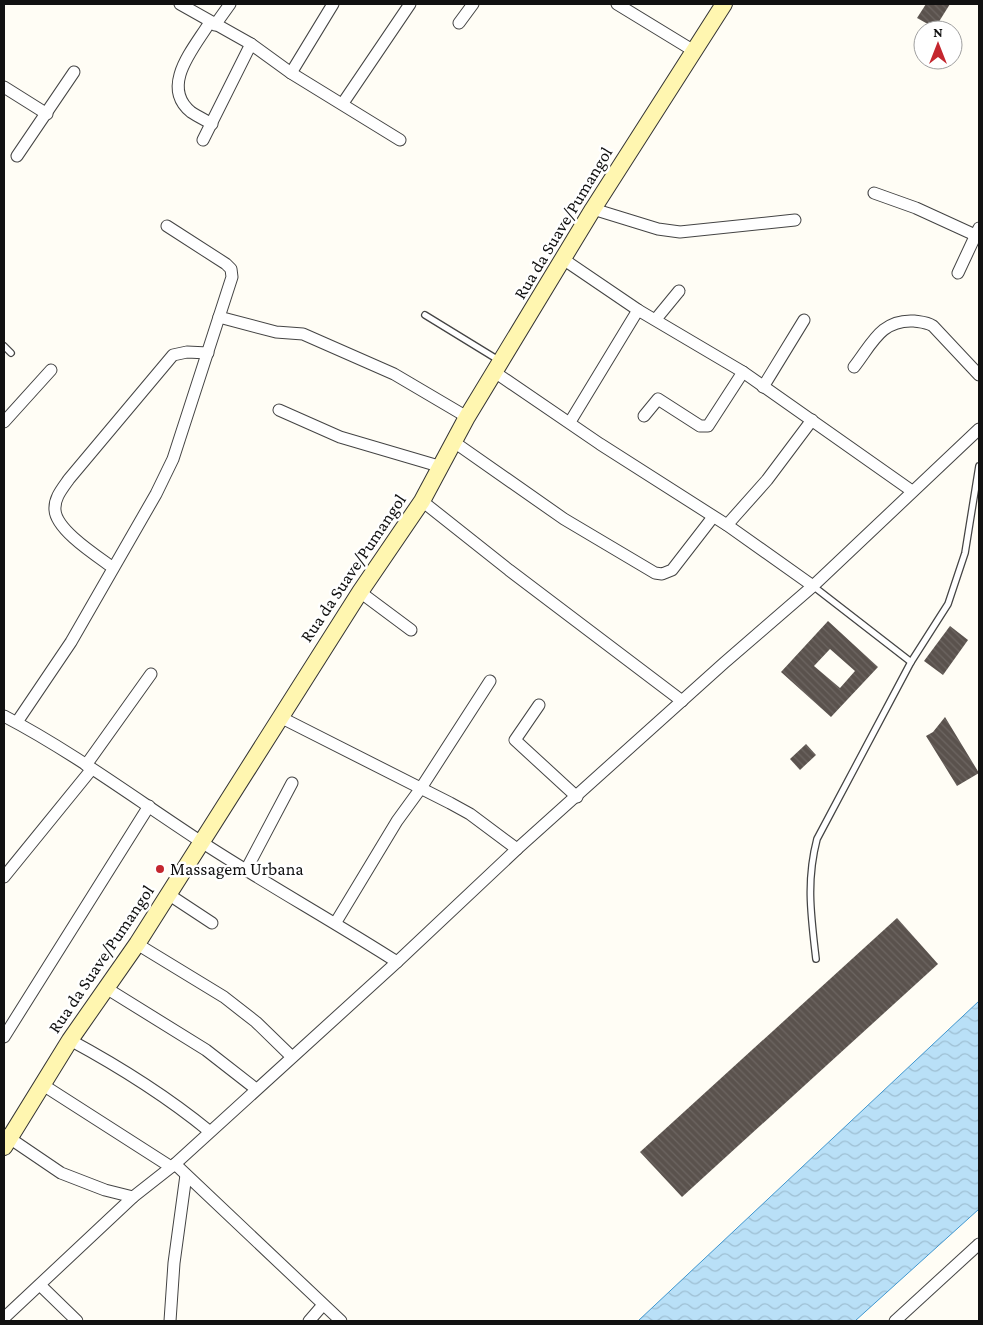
<svg xmlns="http://www.w3.org/2000/svg" width="983" height="1325" font-family="'Crimson Pro',serif">
  <defs>
    <pattern id="water-waves" width="16" height="10" patternUnits="userSpaceOnUse" patternTransform="scale(1.25)"><rect width="16" height="10" fill="#b9e0f7"/><path d="M0 5q4-4 8 0t8 0" fill="none" stroke="#9ebfd3"/></pattern>
    <pattern id="building-back-hatch" width="6" height="6" patternUnits="userSpaceOnUse" patternTransform="scale(1.25)"><rect width="6" height="6" fill="#5a524d"/><path d="M-1 5l2 2M0 0l6 6M5-1l2 2" fill="none" stroke="#6d6662"/></pattern>
  </defs>
  <rect width="100%" height="100%" fill="#fffdf5"/>
  <!-- water -->
  <path fill="url(#water-waves)" stroke="#3f96cf" d="M979,1001V1209L855,1321H638Z"/>
  <!-- building -->
  <g fill="url(#building-back-hatch)" fill-rule="evenodd">
    <path d="M926,4H950L935,28L917,18Z"/>
    <path d="M828,621L878,667L831,717L781,672ZM830,649L855,671L840,688L814,666Z"/>
    <path d="M950,626L968,640L943,675L924,661Z"/>
    <path d="M945,717L979,773L957,786L926,736L933,732Z"/>
    <path d="M806,744L816,755L800,770L790,759Z"/>
    <path d="M897,918L938,964L682,1197L640,1152Z"/>
  </g>
  <g fill="none" stroke-linecap="round" stroke-linejoin="round">
    <!-- lane casing -->
    <g stroke="#444" stroke-width="8">
      <g id="lane">
        <path d="M425,315L500,361"/>
        <path d="M4,346L11,353"/>
        <path d="M813,586L911,662"/>
        <path d="M816,959C811,916 806,881 817,839L911,662L948,604L965,553L979,466"/>
      </g>
    </g>
    <!-- street casing -->
    <g stroke="#444" stroke-width="13">
      <g id="street">
        <path d="M180,4L251,44L291,73L400,140"/>
        <path d="M617,4L694,51"/>
        <path d="M210,22C195,47 159,86 191,112C197,116 205,120 212,124"/>
        <path d="M459,23L473,4"/>
        <path d="M215,25L230,4"/>
        <path d="M291,73L333,4"/>
        <path d="M4,87L47,114"/>
        <path d="M343,103L410,4"/>
        <path d="M203,140L251,44"/>
        <path d="M17,156L74,72"/>
        <path d="M874,193L916,208L975,235"/>
        <path d="M593,209L658,229L680,232L795,220"/>
        <path d="M563,259L638,310L743,372L912,491"/>
        <path d="M958,273L979,228"/>
        <path d="M219,317L276,332L303,334L394,374L467,417"/>
        <path d="M656,319L679,291"/>
        <path d="M854,367C872,344 881,319 914,321C921,322 927,322 933,326L979,375"/>
        <path d="M496,373L600,444L727,525L813,586"/>
        <path d="M763,387L804,320"/>
        <path d="M279,410L340,437L442,467"/>
        <path d="M644,416L658,399L700,426H708L743,372"/>
        <path d="M4,422L51,370"/>
        <path d="M570,422L638,310"/>
        <path d="M454,442L564,519L655,573L662,574L672,570L713,517"/>
        <path d="M422,501L509,570L682,701"/>
        <path d="M727,525L767,480L812,420"/>
        <path d="M112,567C97,556 56,530 55,510C54,498 62,489 69,479L173,355L187,352L208,353"/>
        <path d="M360,592L411,630"/>
        <path d="M539,705L515,740L577,797"/>
        <path d="M4,716C73,752 137,800 203,843C266,884 333,921 397,962"/>
        <path d="M280,717L450,803L470,814L517,849"/>
        <path d="M17,722L71,642L156,494L173,459L232,277L231,269L226,264L167,226"/>
        <path d="M86,765L151,674"/>
        <path d="M246,870L292,783"/>
        <path d="M4,877L91,770"/>
        <path d="M168,894L212,923"/>
        <path d="M336,922L397,821L421,788L490,681"/>
        <path d="M137,944L224,997L256,1022L292,1057"/>
        <path d="M106,988L206,1050L256,1089"/>
        <path d="M4,1037L149,806"/>
        <path d="M70,1040C120,1067 165,1095 209,1131"/>
        <path d="M43,1085L171,1167"/>
        <path d="M5,1135L61,1173L105,1190L133,1197"/>
        <path d="M175,1164L341,1321"/>
        <path d="M41,1286L77,1321"/>
        <path d="M4,1318L133,1197L175,1164L397,962L517,849L724,663L813,586L979,429"/>
        <path d="M170,1321L174,1263L186,1175"/>
        <path d="M309,1321L322,1306"/>
        <path d="M895,1321L979,1244"/>
      </g>
    </g>
    <!-- secondary casing -->
    <g stroke="#333" stroke-width="18">
      <path id="secondary" d="M4,1147L70,1040L137,944L360,592L422,501L467,417L593,209L724,4"/>
    </g>
    <!-- lane -->
    <use href="#lane" stroke="#fff" stroke-width="5.5"/>
    <!-- street -->
    <use href="#street" stroke="#fff" stroke-width="11"/>
    <!-- secondary -->
    <use href="#secondary" stroke="#fff6b0" stroke-width="16"/>
  </g>
  <!-- markers -->
  <circle fill="#c4262e" stroke="#fff" stroke-width="2" cx="160" cy="869" r="5"/>
  <g text-anchor="middle" stroke-width="5" stroke-linejoin="round" paint-order="stroke">
    <!-- street labels -->
    <g font-size="18" fill="#111" stroke="#fff">
      <text transform="translate(563 223) rotate(-59)" y="6">Rua da Suave/Pumangol</text>
      <text transform="translate(353 568) rotate(-56)" y="6">Rua da Suave/Pumangol</text>
      <text transform="translate(101 959) rotate(-56)" y="6">Rua da Suave/Pumangol</text>
    </g>
    <!-- poi labels -->
    <g font-size="18" fill="#111" stroke="#fff" text-anchor="start">
      <text x="170" y="875">Massagem Urbana</text>
    </g>
  </g>
  <!-- border -->
  <rect width="983" height="1325" fill="none" stroke="#111111" stroke-width="10"/>
  <!-- north arrow -->
  <g transform="translate(938 45)"><circle r="24" fill="#ffffff" stroke="#a0a0a0"/>
  <path d="M0-4L9 19L0 12L-9 19Z" fill="#c4262e"/>
  <text y="-8" font-size="14" font-weight="bold" text-anchor="middle" fill="#111111">N</text>
  </g>
</svg>
